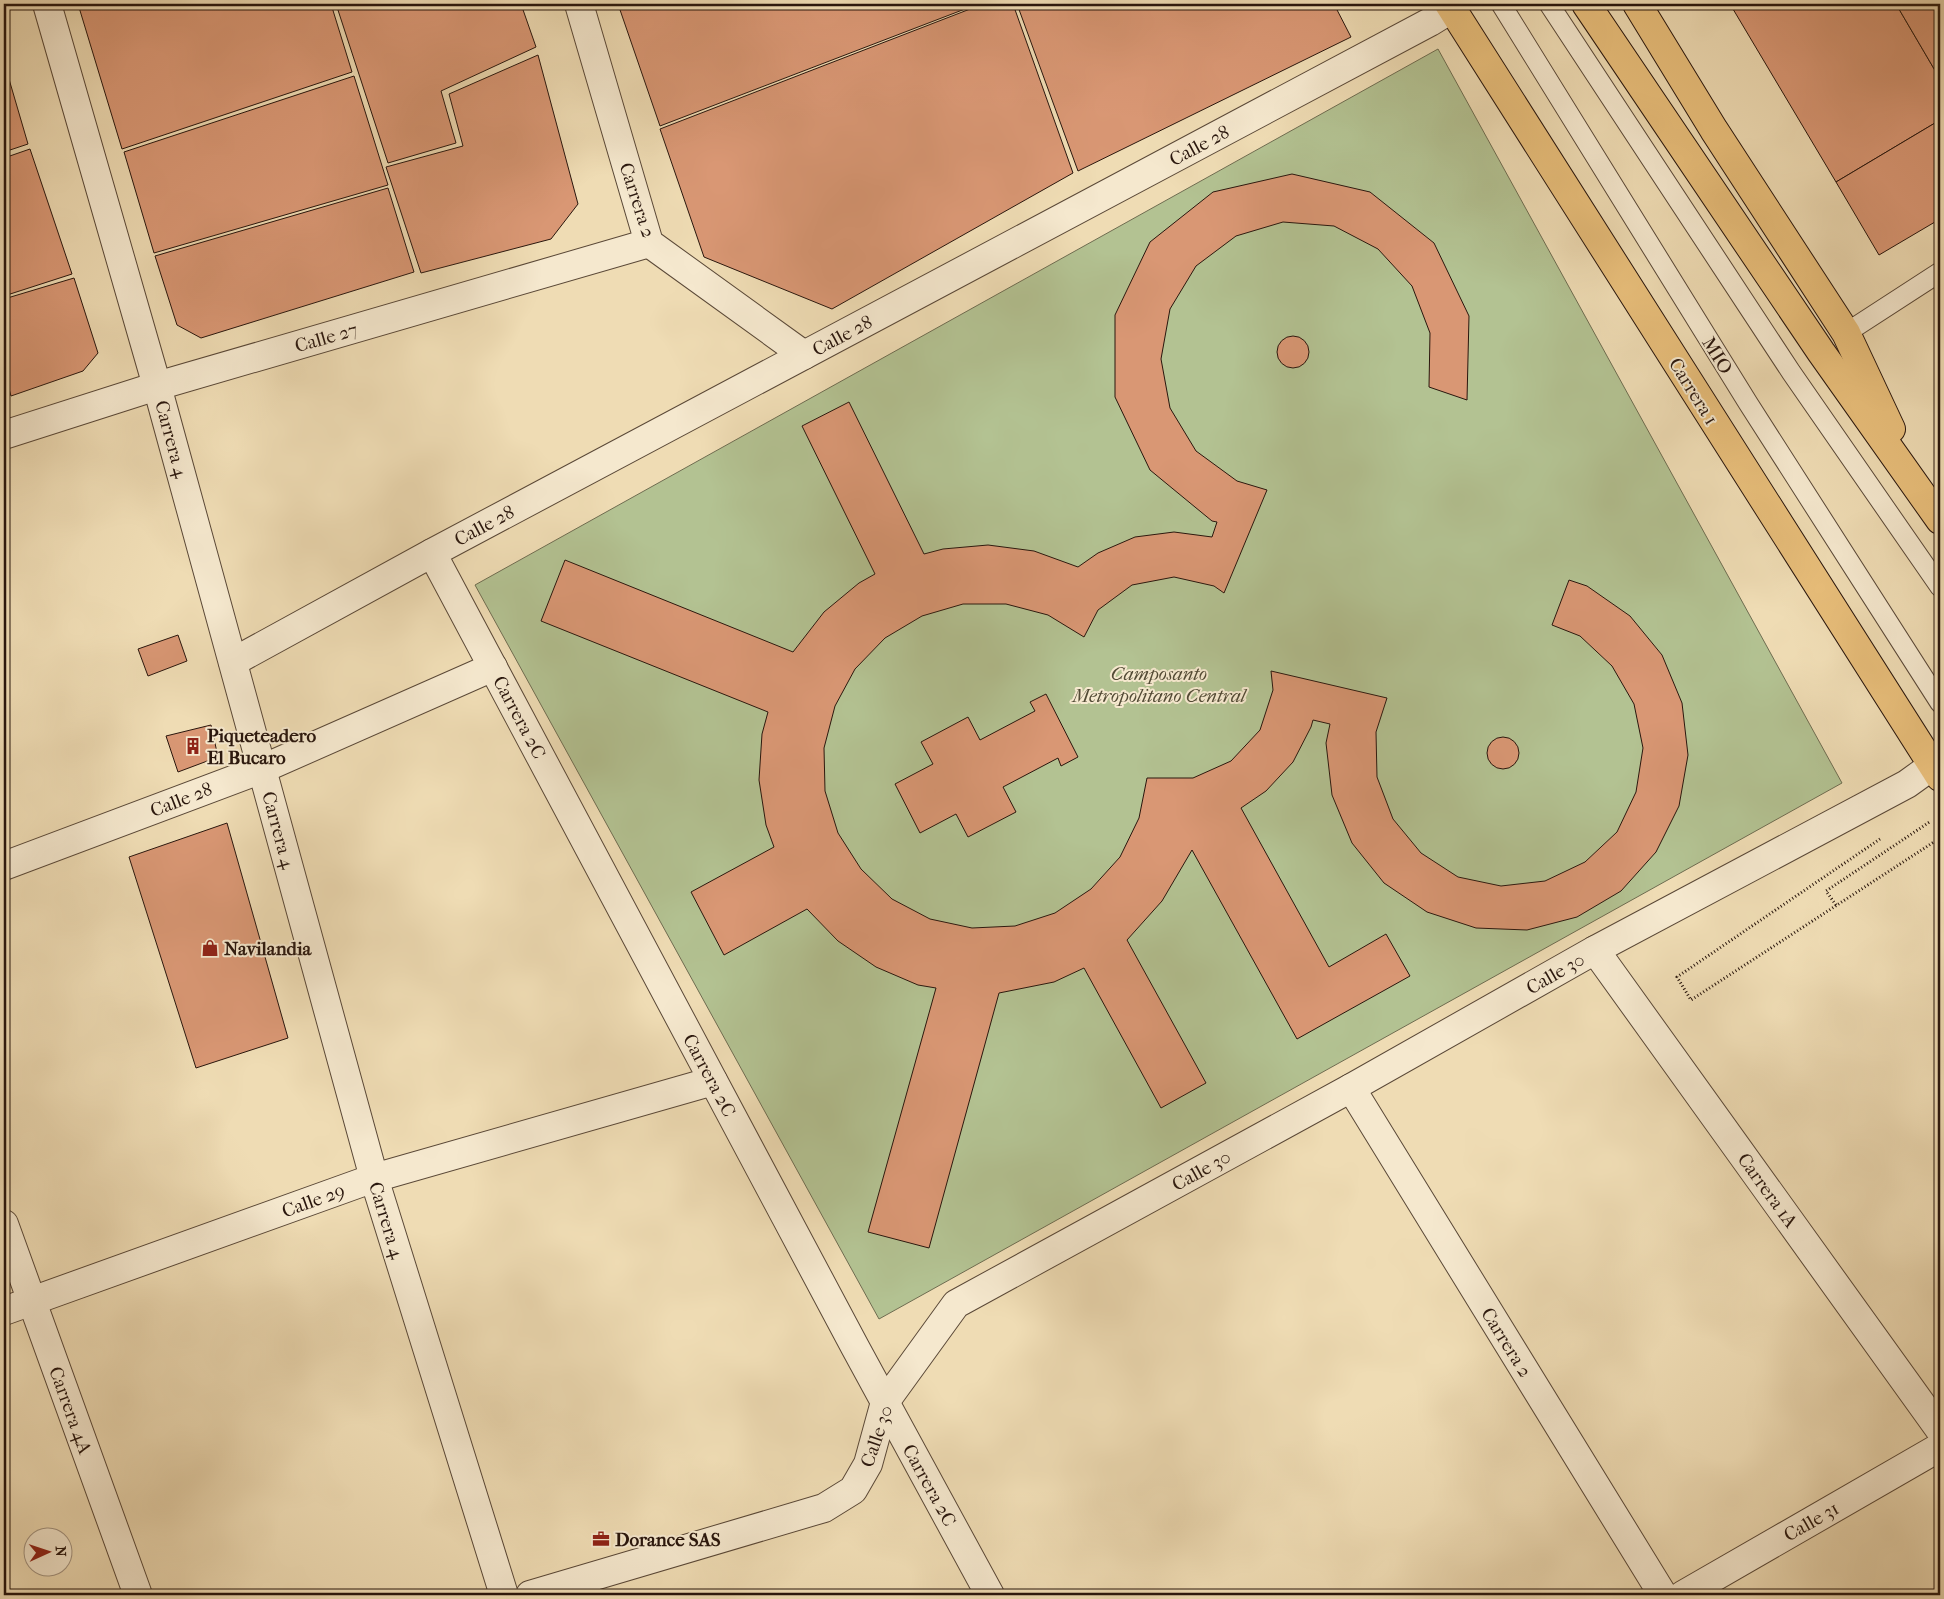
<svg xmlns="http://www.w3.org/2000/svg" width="1944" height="1599" font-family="'IM FELL French Canon',serif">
  <rect width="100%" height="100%" fill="#efdcb4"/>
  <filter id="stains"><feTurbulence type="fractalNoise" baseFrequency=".004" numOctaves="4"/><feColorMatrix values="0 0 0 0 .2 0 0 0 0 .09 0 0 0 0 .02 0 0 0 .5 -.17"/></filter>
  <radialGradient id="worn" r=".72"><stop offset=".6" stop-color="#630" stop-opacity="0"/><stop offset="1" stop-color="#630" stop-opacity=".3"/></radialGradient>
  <!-- green -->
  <path fill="#b3c292" stroke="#6e6c50" d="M1438,49L1842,783L879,1319L475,585Z"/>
  <!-- building -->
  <g fill="#d99774" stroke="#29160d">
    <path d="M78,4H331L352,72L122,149Z"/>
    <path d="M336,4H521L536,47L441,91L456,143L388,163Z"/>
    <path d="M618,4H978L660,126Z"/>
    <path d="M983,4H1013L1073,173L832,309L704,257L660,129Z"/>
    <path d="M1017,4H1334L1351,37L1078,171Z"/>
    <path d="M1730,4H1896L1940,79V120L1836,182Z"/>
    <path d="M1896,4H1940V79Z"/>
    <path d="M538,55L578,204L551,239L421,273L386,167L463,146L449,94Z"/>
    <path d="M4,62L28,144L4,152Z"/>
    <path d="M354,76L388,185L154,253L124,152Z"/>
    <path d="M1940,120V219L1879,255L1836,182Z"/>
    <path d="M30,149L72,274L4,296V158Z"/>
    <path d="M1292,174L1370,192L1434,243L1469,316L1467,400L1429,387L1430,333L1412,286L1378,249L1334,226L1283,222L1236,236L1196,266L1170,309L1161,359L1170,408L1196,451L1237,481L1267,490L1224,593L1214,586L1174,577L1132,585L1098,610L1084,637L1048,615L1006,604H963L922,616L885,638L855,669L835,706L824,748L825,791L838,833L861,869L892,899L930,919L972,928L1015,926L1055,913L1091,889L1120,857L1139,818L1147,778H1193L1231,761L1260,730L1273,690L1271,671L1387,698L1376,732L1377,777L1393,819L1421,853L1458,877L1501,886L1545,881L1585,862L1617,832L1636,792L1643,748L1634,704L1612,666L1580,636L1552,625L1569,580L1587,586L1630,616L1662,655L1682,703L1688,755L1679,806L1656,852L1621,891L1577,917L1527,930L1476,928L1427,912L1384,883L1352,843L1332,795L1326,743L1330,724L1313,720L1311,727L1293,762L1266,791L1241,808L1329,967L1386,934L1410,976L1297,1039L1192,850L1162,901L1127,940L1206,1083L1161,1108L1084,968L1054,982L999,993L929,1248L868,1232L936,988L918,985L876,967L838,941L807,909L724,955L691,892L774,847L766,825L759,780L762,734L768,712L541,621L565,560L793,652L824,612L859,583L875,574L802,426L849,402L924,554L943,549L988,545L1034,551L1078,567L1098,553L1135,537L1174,532L1212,537L1217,522L1212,521L1150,470L1115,397V315L1150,242L1213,192Z"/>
    <path d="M388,188L414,272L201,338L177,325L155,256Z"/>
    <path d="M74,278L98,353L83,371L11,396L4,371V299Z"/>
    <circle cx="1293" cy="352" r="16"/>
    <path d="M178,635L187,661L148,676L138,649Z"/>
    <path d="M1046,694L1078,757L1061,766L1058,758L1003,787L1016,812L968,837L956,814L920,833L895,784L933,764L921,742L968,717L980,740L1035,711L1030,702Z"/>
    <path d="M211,725L218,757L178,772L166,736Z"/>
    <circle cx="1503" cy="753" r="16"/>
    <path d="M227,823L288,1038L196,1068L129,857Z"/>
  </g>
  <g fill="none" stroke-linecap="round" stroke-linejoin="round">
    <!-- service casing -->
    <g stroke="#5a4837" stroke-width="21">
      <g id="service">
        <path d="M1501,4L1748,403L1940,703"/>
        <path d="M1549,4L1791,372L1940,587"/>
        <path d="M1846,333L1940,272"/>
      </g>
    </g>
    <!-- minor casing -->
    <g stroke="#5a4837" stroke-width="30">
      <g id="minor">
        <path d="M47,4L157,386L374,1178L504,1595"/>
        <path d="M579,4L649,243L804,355"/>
        <path d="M4,435L157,386L649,243"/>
        <path d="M432,553L855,1347L990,1595"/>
        <path d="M233,662L432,553L1430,22L1451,9"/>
        <path d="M4,866L262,769L493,667"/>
        <path d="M1595,950L1940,1430"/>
        <path d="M1351,1088L1663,1595"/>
        <path d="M4,1224L138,1595"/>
        <path d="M4,1311L374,1178L713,1081"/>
        <path d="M530,1595L824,1508L853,1490L868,1464L885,1402L956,1304L1351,1088L1595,950L1907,784L1932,766"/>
        <path d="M1683,1595L1940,1447"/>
      </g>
    </g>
    <!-- primary casing -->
    <g stroke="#29160d" stroke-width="30">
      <g id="primary">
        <path d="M1449,4L1940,777"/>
        <path d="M1586,4L1821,352L1940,520"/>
        <path d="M1637,4L1714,130L1846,333L1891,429"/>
      </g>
    </g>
    <!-- path -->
    <g stroke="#29160d" stroke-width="3" stroke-dasharray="1 2.5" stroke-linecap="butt">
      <path d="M1880,839L1677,977L1691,1000L1940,838"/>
      <path d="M1836,905L1826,891L1931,821"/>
    </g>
    <!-- service -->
    <use href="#service" stroke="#f5e8ce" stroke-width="19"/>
    <!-- minor -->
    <use href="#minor" stroke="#f5e8ce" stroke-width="28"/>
    <!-- primary -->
    <use href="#primary" stroke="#e8be7a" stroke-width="28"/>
  </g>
  <!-- icons -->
  <defs>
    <g id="building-bare" transform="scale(1.35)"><path d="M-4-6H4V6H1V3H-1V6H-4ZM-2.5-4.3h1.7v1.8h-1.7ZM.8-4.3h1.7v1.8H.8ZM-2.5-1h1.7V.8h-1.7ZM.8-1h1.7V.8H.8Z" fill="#8f2418" stroke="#f5e8ce" stroke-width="2.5" paint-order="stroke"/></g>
    <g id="shop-bare" transform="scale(1.35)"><path d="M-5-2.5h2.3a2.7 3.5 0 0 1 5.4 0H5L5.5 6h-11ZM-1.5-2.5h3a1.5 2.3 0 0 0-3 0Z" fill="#8f2418" stroke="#f5e8ce" stroke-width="2.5" paint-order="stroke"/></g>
    <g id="office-bare" transform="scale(1.35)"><path d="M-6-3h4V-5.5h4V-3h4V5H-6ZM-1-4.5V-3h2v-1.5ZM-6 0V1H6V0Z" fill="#8f2418" stroke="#f5e8ce" stroke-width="2.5" paint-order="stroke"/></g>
  </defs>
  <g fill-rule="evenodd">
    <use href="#building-bare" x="193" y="746"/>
    <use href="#shop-bare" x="210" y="948"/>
    <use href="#office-bare" x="601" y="1539"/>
  </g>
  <g text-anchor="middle" stroke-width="4" stroke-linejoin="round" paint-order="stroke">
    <!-- street labels -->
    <g font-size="19" fill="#29160d" stroke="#f5e8ce">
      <text transform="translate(1199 145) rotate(-28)" y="7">Calle 28</text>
      <text transform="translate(638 200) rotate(72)" y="7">Carrera 2</text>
      <text transform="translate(842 335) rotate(-28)" y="7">Calle 28</text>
      <text transform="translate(326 337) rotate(-16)" y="7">Calle 27</text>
      <text transform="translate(1718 355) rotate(58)" y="7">MIO</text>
      <text transform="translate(1694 391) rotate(58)" y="7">Carrera 1</text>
      <text transform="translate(172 439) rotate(75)" y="7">Carrera 4</text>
      <text transform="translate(484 525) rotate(-28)" y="7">Calle 28</text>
      <text transform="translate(520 717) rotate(62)" y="7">Carrera 2C</text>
      <text transform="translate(181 799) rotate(-21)" y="7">Calle 28</text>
      <text transform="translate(279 830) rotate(75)" y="7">Carrera 4</text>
      <text transform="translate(1555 973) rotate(-30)" y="7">Calle 30</text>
      <text transform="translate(710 1075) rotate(62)" y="7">Carrera 2C</text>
      <text transform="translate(1201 1170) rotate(-29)" y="7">Calle 30</text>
      <text transform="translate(1768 1190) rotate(54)" y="7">Carrera 1A</text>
      <text transform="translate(313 1200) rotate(-20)" y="7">Calle 29</text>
      <text transform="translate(387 1220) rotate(73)" y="7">Carrera 4</text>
      <text transform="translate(1507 1342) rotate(58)" y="7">Carrera 2</text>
      <text transform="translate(71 1410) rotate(70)" y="7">Carrera 4A</text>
      <text transform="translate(876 1436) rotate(-71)" y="7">Calle 30</text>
      <text transform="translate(930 1485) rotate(61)" y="7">Carrera 2C</text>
      <text transform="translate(1811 1521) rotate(-30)" y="7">Calle 31</text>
    </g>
    <!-- park labels -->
    <g font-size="19" font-style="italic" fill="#524a35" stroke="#f5e8ce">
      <text x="1159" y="680">Camposanto<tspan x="1159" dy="22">Metropolitano Central</tspan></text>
    </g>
    <!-- poi labels -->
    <g font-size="19" font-weight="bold" fill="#29160d" stroke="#f5e8ce" text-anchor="start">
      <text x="207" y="742">Piqueteadero<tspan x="207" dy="22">El Bucaro</tspan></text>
      <text x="224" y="955">Navilandia</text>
      <text x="615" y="1546">Dorance SAS</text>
    </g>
  </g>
  <!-- margin -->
  <rect width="1944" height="1599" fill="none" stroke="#efdcb4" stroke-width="20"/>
  <rect x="5" y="5" width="1934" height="1589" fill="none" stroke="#29160d" stroke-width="2.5"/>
  <rect x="10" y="10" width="1924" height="1579" fill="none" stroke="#29160d"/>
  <!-- north arrow -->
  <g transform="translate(48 1552) rotate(87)"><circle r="24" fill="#f5e8ce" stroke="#a39481"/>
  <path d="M0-4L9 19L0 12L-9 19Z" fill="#8f2418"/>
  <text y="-8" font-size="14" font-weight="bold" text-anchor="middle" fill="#29160d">N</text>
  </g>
  <rect width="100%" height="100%" filter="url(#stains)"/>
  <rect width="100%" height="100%" fill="url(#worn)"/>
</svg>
